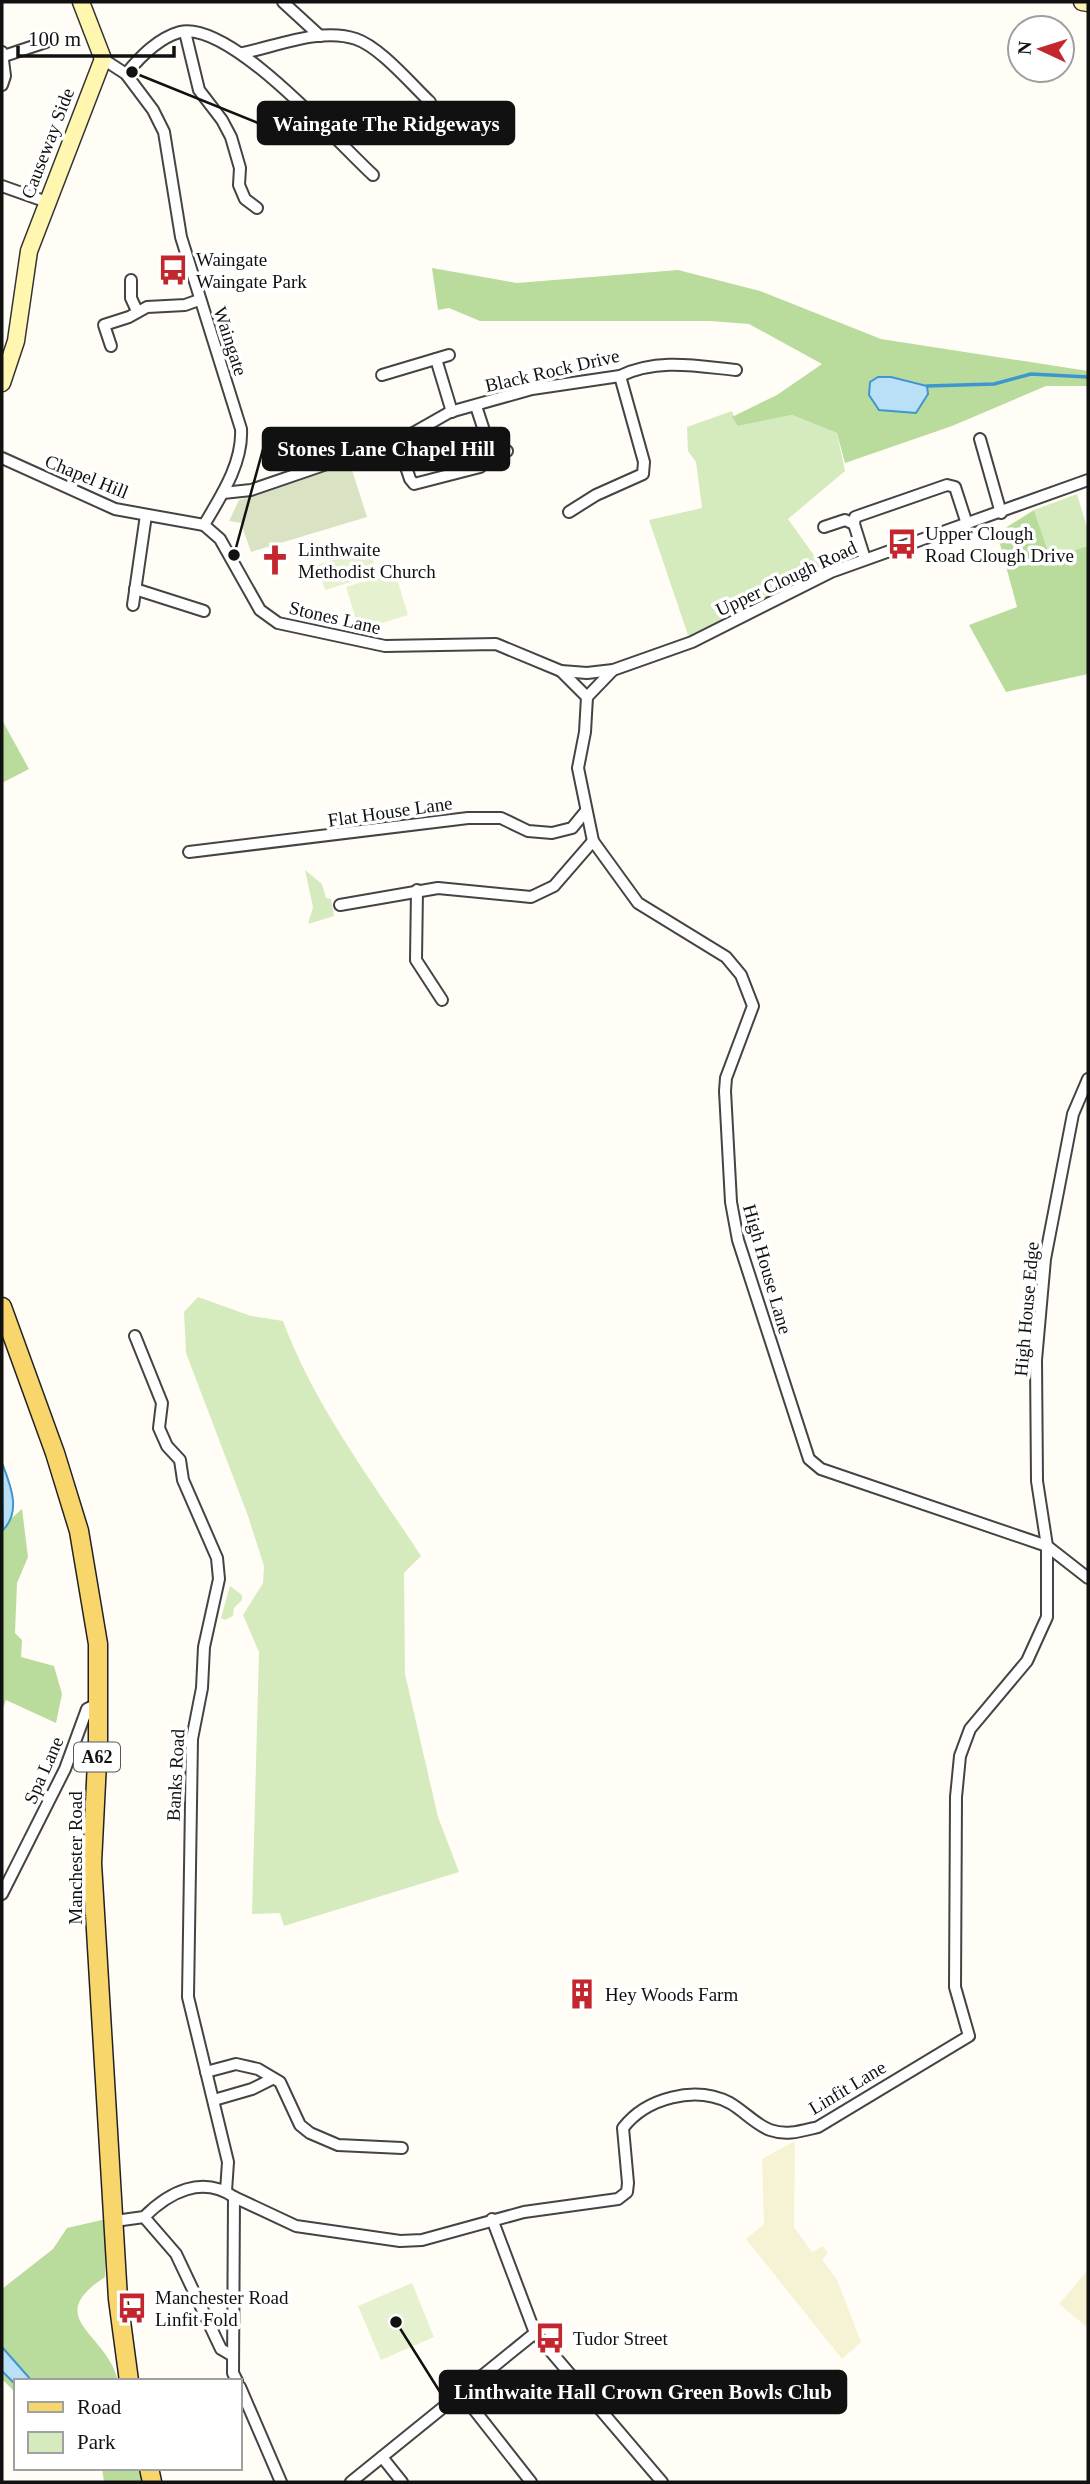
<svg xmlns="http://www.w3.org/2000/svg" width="1090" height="2484" font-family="'Times New Roman',serif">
  <rect width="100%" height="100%" fill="#fffdf5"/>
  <!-- farmland -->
  <g fill="#f6f3d4">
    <path d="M795,2141L794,2227L812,2252L823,2246L828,2253L822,2259L837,2280L861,2342L842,2359L746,2239L764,2224L762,2159Z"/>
    <path d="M1088,2270V2328L1059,2304Z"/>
  </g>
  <!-- green -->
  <g fill="#d5ebbd">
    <path d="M732,411L738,426L792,415L837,433L845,471L788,519L823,568L689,638L649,520L702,508L696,462L688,451L687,427Z"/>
    <path d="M1077,494L1088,531V546L1050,557L1034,510Z"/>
    <path d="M305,870L322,884L326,898L331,899L334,916L308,924L313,907Z"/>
    <path d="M198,1297L251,1316L283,1321C314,1405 372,1481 421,1556L404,1573L405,1674L438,1817L459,1872L284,1926L280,1913L252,1914L259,1652L243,1615L263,1583L264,1566L248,1516L186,1353L184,1312Z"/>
    <path d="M230,1586L242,1595V1600L234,1608L233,1616L225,1620L221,1618Z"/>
  </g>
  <!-- forest -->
  <g fill="#b9dc9c">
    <path d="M432,268L517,283L678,270L760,291L881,339L1088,371V386H1046L952,426L845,463L837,433L792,415L738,426L732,417L777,395L822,364L749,324L710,321H480L449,308L438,310Z"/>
    <path d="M1034,510L1050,557L1088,546V674L1006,692L969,625L1017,607L997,533Z"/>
    <path d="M2,720L29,769L2,783Z"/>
    <path d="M22,1509L28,1557L17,1583L15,1633L22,1640L21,1657L54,1666L62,1694L56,1723L6,1700L2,1711V1527Z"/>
    <path d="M106,2219L105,2277C41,2319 107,2332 118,2381H16V2393L2,2379V2289L53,2249L67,2228Z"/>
    <path d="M102,2468H140L144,2482H104Z"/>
  </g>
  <!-- cemetery -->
  <path fill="#d9e3c4" d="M350,464L367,517L251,552L241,523L229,521L239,500Z"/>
  <!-- pitch -->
  <g fill="#e6f2cf">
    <path d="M369,548L377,574L325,590L317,565Z"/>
    <path d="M395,572L408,615L359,630L346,587Z"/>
    <path d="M412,2283L434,2337L381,2360L358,2306Z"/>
  </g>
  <!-- water -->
  <g fill="#b9e0f7" stroke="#3f96cf" stroke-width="2">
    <path d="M878,377H891L927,386L928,394L916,413L879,410L869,395L870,382Z"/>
    <path d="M2,1463C10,1484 22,1511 3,1530Z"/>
    <path d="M2,2347L32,2381H16V2385L2,2371Z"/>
  </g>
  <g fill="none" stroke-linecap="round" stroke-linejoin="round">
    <!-- stream -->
    <path stroke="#3f96cf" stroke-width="3.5" d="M927,386L994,384L1031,374L1088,377"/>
    <!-- street casing -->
    <g stroke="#444" stroke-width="14">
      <g id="street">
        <path d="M283,2L320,36"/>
        <path d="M185,32L199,90L222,120L231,137L240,168L239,185L245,199L257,208"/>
        <path d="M2,52L5,76L2,85"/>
        <path d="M243,53C277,46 322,27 356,39C380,47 411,84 430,102"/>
        <path d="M4,56L46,42"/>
        <path d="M103,59L126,74L153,110L164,132L181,237L241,429C243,463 221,496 204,525"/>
        <path d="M126,74C140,57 158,38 180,32C230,20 336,141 373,175"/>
        <path d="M2,186L47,202"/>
        <path d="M131,280V298L137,311"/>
        <path d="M111,346L104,325L129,317L147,307L185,305L199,300"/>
        <path d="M436,359L452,412"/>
        <path d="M382,375L449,355"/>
        <path d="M980,439L1001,513"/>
        <path d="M397,440L410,479L414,484L480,467L490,458L491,452L476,406"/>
        <path d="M2,458L115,509L204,525"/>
        <path d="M490,458L507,451"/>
        <path d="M223,493L251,490L406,437L450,412L532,389L620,376C658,358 696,366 736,370"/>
        <path d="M569,512L596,495L643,474L644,462L620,376"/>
        <path d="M204,525L220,539L260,610L278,623L385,646L496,644L561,671L587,673L613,670L692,642L831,572L1088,480"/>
        <path d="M824,527L845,520L854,524"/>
        <path d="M865,559L854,524L855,517L947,485L955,487L967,524"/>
        <path d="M135,589L204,611"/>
        <path d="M133,605L146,515"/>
        <path d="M561,671L587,697L613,670"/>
        <path d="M587,697L585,732L578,768L593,841L638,903L726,957L741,975L753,1006L726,1078L725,1091L731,1202L738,1240L809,1459L821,1469L1047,1546L1088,1578"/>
        <path d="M189,852L468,818H501L528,831L552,833L572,828L586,811"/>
        <path d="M417,890L416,960L442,1000"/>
        <path d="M340,905L438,888L531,897L554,886L593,841"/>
        <path d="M135,1336L162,1403L159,1428L167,1446L180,1460L183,1480L217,1558L219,1579L204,1647L202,1688L192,1739L188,1997L228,2162L226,2191"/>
        <path d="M2,1894L65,1769L87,1709L99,1703"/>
        <path d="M206,2072L236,2064L258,2069L280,2082L300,2125L310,2133L338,2145L402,2148"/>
        <path d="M214,2100L252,2089L272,2079"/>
        <path d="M234,2197L296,2226L400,2241L422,2240L524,2212L618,2199L627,2192L628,2183L623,2128C646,2098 695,2085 730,2103C744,2111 756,2125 770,2130C787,2136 801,2131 818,2127L969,2036L955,1987L956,1797L960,1756L970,1729L1027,1661L1047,1617V1546L1037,1481L1036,1360L1045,1259L1073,1114L1088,1079"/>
        <path d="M144,2217L176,2254L221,2349L233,2356"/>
        <path d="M492,2219L535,2333L662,2482"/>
        <path d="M115,2221L144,2217C169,2192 202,2175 234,2197L233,2373L237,2381"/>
        <path d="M240,2387L281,2482"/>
        <path d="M461,2393L531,2482"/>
        <path d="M382,2457L402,2482"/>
        <path d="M351,2482L535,2333"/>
      </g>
    </g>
    <!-- secondary casing -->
    <g stroke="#333" stroke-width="19">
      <g id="secondary">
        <path d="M1082,2L1088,3"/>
        <path d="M2,383L16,341L29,251L103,59L81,2"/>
      </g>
    </g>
    <!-- primary casing -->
    <g stroke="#222" stroke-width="21">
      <g id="primary">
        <path d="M2,1307L55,1453L79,1531L98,1644V1742L92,1863L118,2299L129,2381"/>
        <path d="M149,2468L152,2482"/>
      </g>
    </g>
    <!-- street -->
    <use href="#street" stroke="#fff" stroke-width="10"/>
    <!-- secondary -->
    <use href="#secondary" stroke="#fff6b0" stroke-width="16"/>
    <!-- primary -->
    <use href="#primary" stroke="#f9d66b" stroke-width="18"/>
  </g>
  <!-- icons -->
  <defs>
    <g id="bus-bare" transform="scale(2.415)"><path d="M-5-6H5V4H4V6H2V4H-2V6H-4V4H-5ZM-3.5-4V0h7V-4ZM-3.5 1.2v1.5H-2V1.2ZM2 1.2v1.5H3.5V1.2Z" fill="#c4262e" stroke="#fff" stroke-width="2.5" paint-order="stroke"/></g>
    <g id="church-bare" transform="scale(2.415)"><path d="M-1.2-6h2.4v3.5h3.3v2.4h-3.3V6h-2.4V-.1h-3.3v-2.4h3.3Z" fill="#c4262e" stroke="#fff" stroke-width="2.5" paint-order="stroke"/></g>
    <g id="building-bare" transform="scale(2.415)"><path d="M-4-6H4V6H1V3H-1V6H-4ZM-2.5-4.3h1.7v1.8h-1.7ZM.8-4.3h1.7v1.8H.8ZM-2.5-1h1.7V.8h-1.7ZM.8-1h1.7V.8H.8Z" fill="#c4262e" stroke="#fff" stroke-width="2.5" paint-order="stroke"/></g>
  </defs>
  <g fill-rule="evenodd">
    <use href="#bus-bare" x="173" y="270"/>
    <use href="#bus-bare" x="902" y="544"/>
    <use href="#church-bare" x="275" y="560"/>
    <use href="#building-bare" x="582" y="1994"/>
    <use href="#bus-bare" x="132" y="2308"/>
    <use href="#bus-bare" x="550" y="2338"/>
  </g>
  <g text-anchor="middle" stroke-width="7" stroke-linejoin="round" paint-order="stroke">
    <!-- shield labels -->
    <rect fill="#fff" stroke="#585858" stroke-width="2" x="74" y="1742.5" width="46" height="29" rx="5"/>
    <g font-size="18" font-weight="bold" fill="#111">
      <text x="97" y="1763">A62</text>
    </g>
    <!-- street labels -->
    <g font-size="19" fill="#111" stroke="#fff">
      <text transform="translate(47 143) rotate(-69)" y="7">Causeway Side</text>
      <text transform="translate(231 341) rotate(72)" y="7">Waingate</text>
      <text transform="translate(552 370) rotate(-13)" y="7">Black Rock Drive</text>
      <text transform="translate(87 476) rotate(22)" y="7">Chapel Hill</text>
      <text transform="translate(786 578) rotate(-25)" y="7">Upper Clough Road</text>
      <text transform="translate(335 617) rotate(13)" y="7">Stones Lane</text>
      <text transform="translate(390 811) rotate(-8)" y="7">Flat House Lane</text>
      <text transform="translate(768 1269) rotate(74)" y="7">High House Lane</text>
      <text transform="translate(1026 1309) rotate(-85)" y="7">High House Edge</text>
      <text transform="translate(43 1770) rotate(-66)" y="7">Spa Lane</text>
      <text transform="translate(175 1775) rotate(-87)" y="7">Banks Road</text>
      <text transform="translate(75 1858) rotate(-90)" y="7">Manchester Road</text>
      <text transform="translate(847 2087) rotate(-31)" y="7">Linfit Lane</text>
    </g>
    <!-- poi labels -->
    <g font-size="19" fill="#111" stroke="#fff" text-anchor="start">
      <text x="196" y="266">Waingate<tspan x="196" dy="22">Waingate Park</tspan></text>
      <text x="925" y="540">Upper Clough<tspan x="925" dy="22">Road Clough Drive</tspan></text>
      <text x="298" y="556">Linthwaite<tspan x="298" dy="22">Methodist Church</tspan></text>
      <text x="605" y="2001">Hey Woods Farm</text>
      <text x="155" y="2304">Manchester Road<tspan x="155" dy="22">Linfit Fold</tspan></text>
      <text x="573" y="2345">Tudor Street</text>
    </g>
  </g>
  <!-- callouts -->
  <path fill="none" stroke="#111" stroke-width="2.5" d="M132 72L258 123M234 555L263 449M396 2322L440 2392"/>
  <g fill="#111" stroke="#fff" stroke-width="2.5">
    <circle cx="132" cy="72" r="7"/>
    <circle cx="234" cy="555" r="7"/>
    <circle cx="396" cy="2322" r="7"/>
  </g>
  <g fill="#111" stroke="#111" stroke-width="2.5">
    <rect x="258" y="102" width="256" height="42" rx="7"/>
    <rect x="263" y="428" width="246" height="42" rx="7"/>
    <rect x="440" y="2371" width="406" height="42" rx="7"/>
  </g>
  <g font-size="21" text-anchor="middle" font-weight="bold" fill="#fff">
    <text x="386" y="131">Waingate The Ridgeways</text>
    <text x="386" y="456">Stones Lane Chapel Hill</text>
    <text x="643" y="2399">Linthwaite Hall Crown Green Bowls Club</text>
  </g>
  <!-- border -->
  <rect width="1090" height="2484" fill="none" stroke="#111111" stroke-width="7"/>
  <!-- legend -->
  <rect x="14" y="2379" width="228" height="91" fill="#ffffff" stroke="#a0a0a0" stroke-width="2"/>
  <rect x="28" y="2402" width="35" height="10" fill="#f9d66b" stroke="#a0a0a0" stroke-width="2"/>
  <text x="77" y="2414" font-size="21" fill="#111111">Road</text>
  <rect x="28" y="2432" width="35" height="21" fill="#d5ebbd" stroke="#a0a0a0" stroke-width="2"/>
  <text x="77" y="2449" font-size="21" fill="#111111">Park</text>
  <!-- north arrow -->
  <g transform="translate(1041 49) rotate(274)"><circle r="33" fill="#ffffff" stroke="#a0a0a0" stroke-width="2"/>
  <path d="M0-5L12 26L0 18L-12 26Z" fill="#c4262e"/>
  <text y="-10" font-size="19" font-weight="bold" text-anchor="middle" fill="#111111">N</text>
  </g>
  <!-- scale -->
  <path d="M18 46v10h156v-10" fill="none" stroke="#111111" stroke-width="3.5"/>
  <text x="28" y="46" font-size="21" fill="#111111" stroke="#ffffff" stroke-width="5" paint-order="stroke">100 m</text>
</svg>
